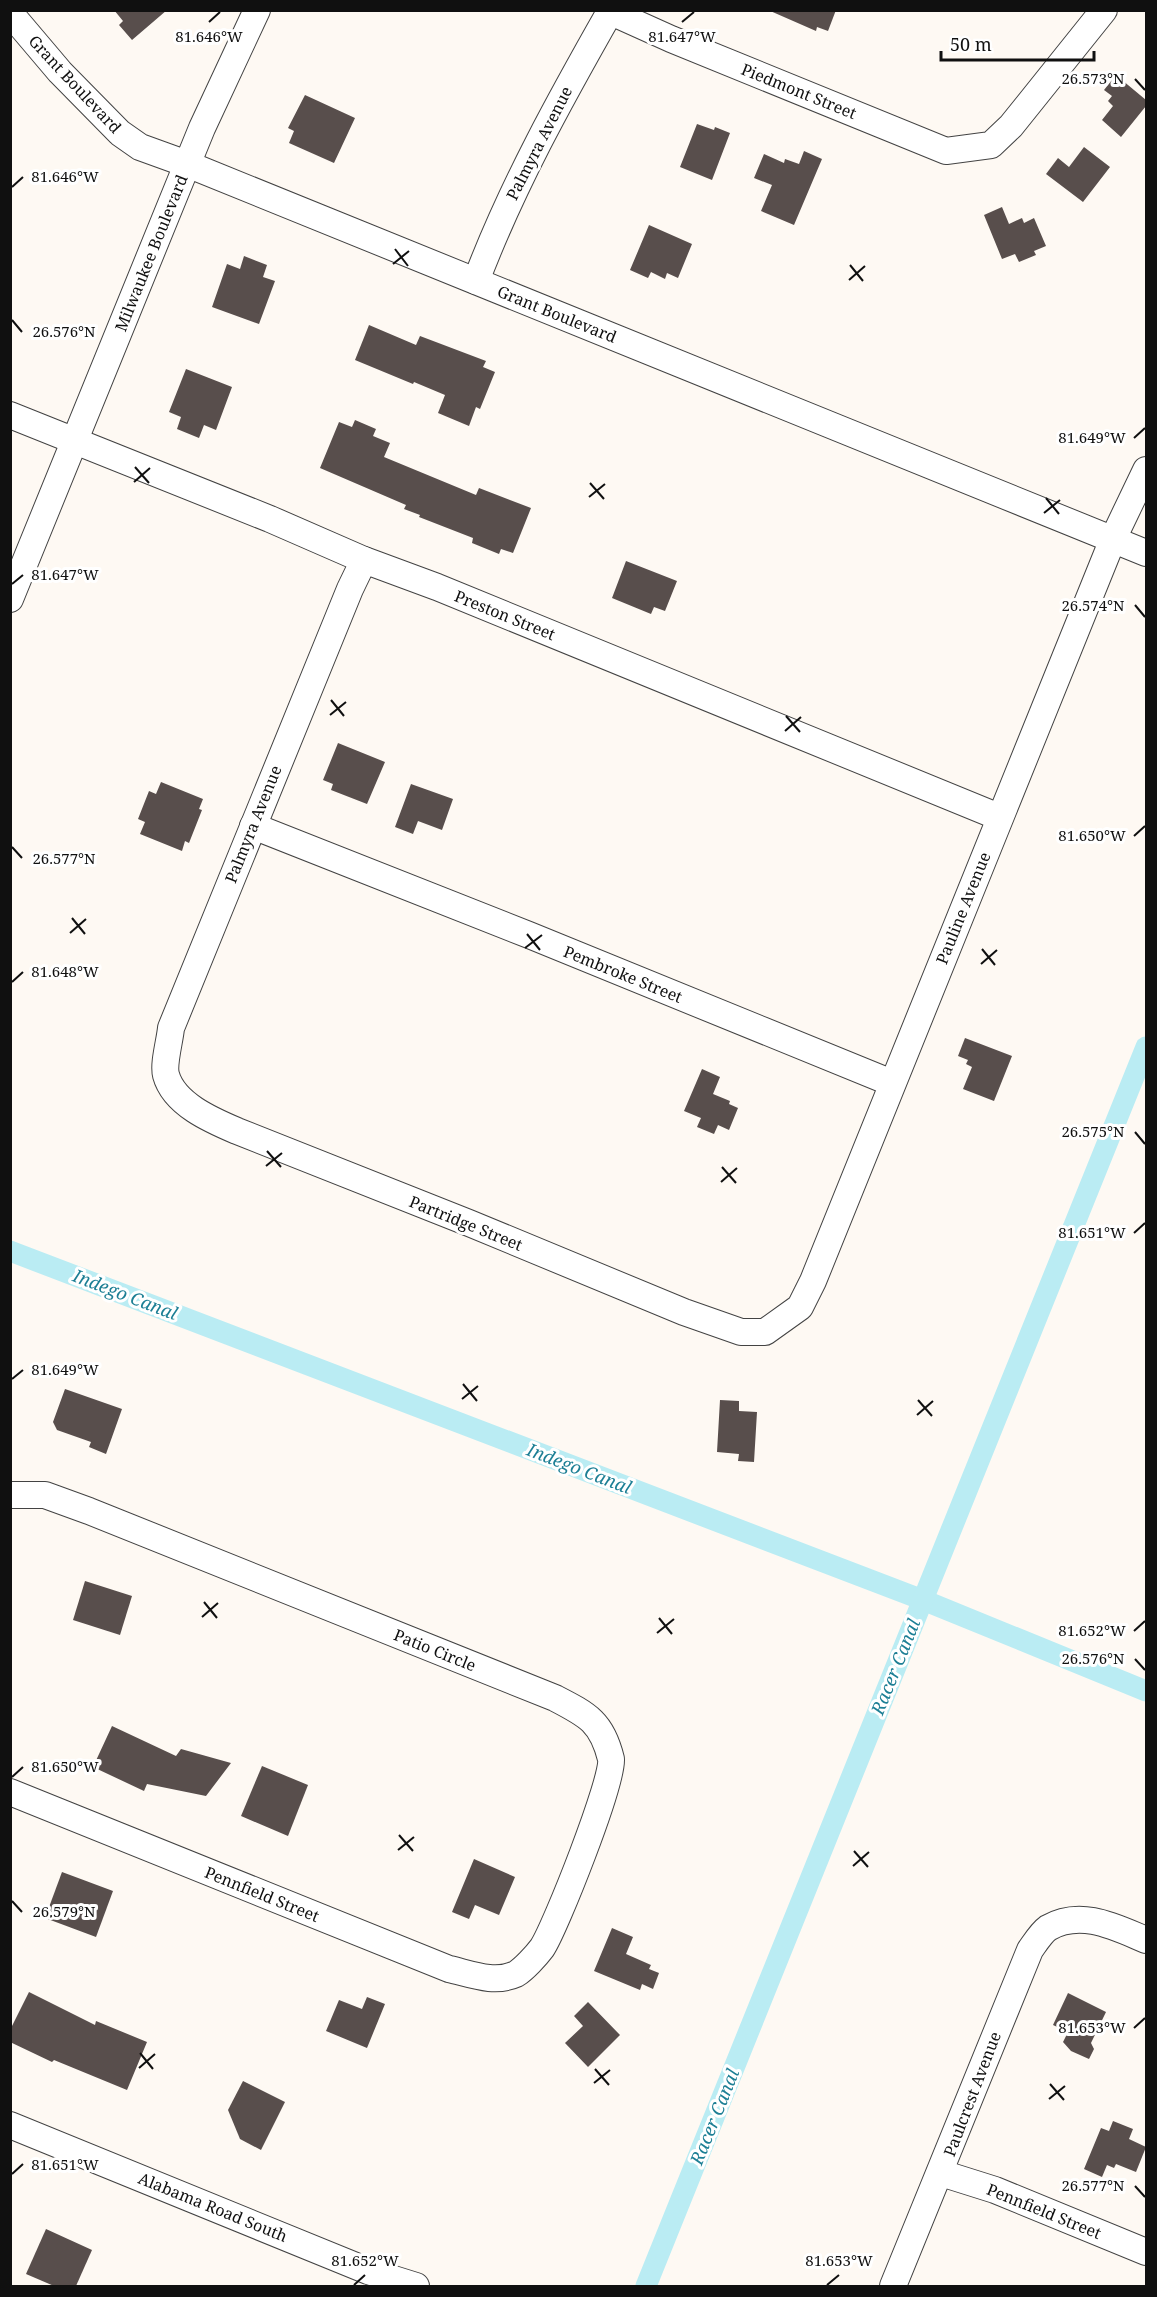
<svg xmlns="http://www.w3.org/2000/svg" width="1157" height="2297" font-family="'Noto Serif',serif">
  <rect width="100%" height="100%" fill="#fef9f3"/>
  <g fill="none" stroke-linecap="round" stroke-linejoin="round">
    <!-- canal -->
    <g stroke="#baecf3" stroke-width="21">
      <path d="M10,1251L923,1600L1146,1691"/>
      <path d="M646,2286L1146,1047"/>
    </g>
  </g>
  <!-- building -->
  <g fill="#584e4c">
    <path d="M114,10H167L132,40L119,25L123,21Z"/>
    <path d="M768,10H836L828,31L817,27L816,31Z"/>
    <path d="M1116,75L1146,100V106L1121,137L1102,120L1113,106L1108,101L1112,96L1104,90Z"/>
    <path d="M305,95L355,118L334,163L289,143L294,131L288,128Z"/>
    <path d="M697,124L714,130L715,127L730,133L712,180L680,167Z"/>
    <path d="M1084,147L1110,167L1083,202L1046,174L1058,158L1069,167Z"/>
    <path d="M804,151L822,159L794,225L761,211L772,185L754,178L764,154L784,163L785,159L799,164Z"/>
    <path d="M1002,207L1009,224L1022,218L1024,223L1034,218L1046,246L1034,251L1036,255L1019,262L1015,254L1002,259L984,215Z"/>
    <path d="M649,225L692,244L678,278L667,273L665,279L651,272L648,278L630,270Z"/>
    <path d="M244,256L267,265L263,277L275,281L259,324L212,307L227,264L240,269Z"/>
    <path d="M369,325L416,345L420,336L486,361L483,367L495,372L480,409L476,407L469,426L438,413L445,395L414,382L413,384L355,360Z"/>
    <path d="M186,369L232,387L216,430L204,425L199,438L177,429L181,417L169,412Z"/>
    <path d="M355,420L376,429L373,436L390,443L384,457L476,495L479,488L531,508L513,553L501,549L499,554L472,543L473,538L419,517L420,515L404,509L406,505L320,468L339,422L352,427Z"/>
    <path d="M626,561L677,581L665,611L654,607L651,614L612,598Z"/>
    <path d="M338,743L385,762L367,804L331,790L333,784L323,780Z"/>
    <path d="M161,782L203,799L199,809L202,810L189,843L185,841L182,851L140,834L145,822L138,819L149,791L156,794Z"/>
    <path d="M411,784L453,799L442,830L418,821L413,834L395,827Z"/>
    <path d="M965,1038L1012,1056L994,1101L963,1089L972,1067L966,1064L968,1060L958,1056Z"/>
    <path d="M702,1069L720,1077L713,1094L730,1101L729,1104L738,1108L729,1130L718,1125L714,1134L697,1127L701,1118L684,1111Z"/>
    <path d="M65,1389L122,1409L106,1454L89,1447L91,1442L57,1430L53,1422Z"/>
    <path d="M720,1400L739,1401V1411L757,1412L754,1462L738,1461L739,1454L717,1452Z"/>
    <path d="M85,1581L132,1596L120,1635L73,1620Z"/>
    <path d="M112,1726L176,1756L181,1749L231,1763L206,1796L147,1784L144,1791L93,1767Z"/>
    <path d="M262,1766L308,1785L288,1836L241,1816Z"/>
    <path d="M474,1859L515,1877L499,1915L475,1905L469,1919L452,1912Z"/>
    <path d="M62,1872L113,1891L96,1937L45,1918Z"/>
    <path d="M612,1928L633,1937L626,1954L651,1965L649,1969L659,1973L653,1989L642,1984L640,1990L594,1971Z"/>
    <path d="M29,1992L95,2025L96,2021L147,2042L127,2090L54,2060L52,2062L10,2042V2030Z"/>
    <path d="M1068,1993L1106,2012L1091,2043L1094,2049L1089,2059L1071,2051L1063,2042L1068,2032L1053,2025Z"/>
    <path d="M367,1997L385,2004L367,2048L326,2031L339,2000L362,2009Z"/>
    <path d="M588,2002L620,2035L588,2067L565,2043L583,2026L574,2016Z"/>
    <path d="M243,2081L285,2102L261,2150L240,2139L228,2110Z"/>
    <path d="M1113,2121L1133,2129L1129,2139L1146,2147L1136,2172L1116,2164L1114,2168L1107,2165L1102,2177L1084,2169L1101,2128L1109,2131Z"/>
    <path d="M46,2229L92,2250L76,2286H54L26,2274Z"/>
  </g>
  <g fill="none" stroke-linecap="round" stroke-linejoin="round">
    <!-- minor casing -->
    <g stroke="#434343" stroke-width="28">
      <g id="minor">
        <path d="M611,12L671,39L946,151L991,145L1011,126L1104,10"/>
        <path d="M10,13L60,72L120,133L140,147L187,164L1146,553"/>
        <path d="M476,281C512,186 561,98 611,10"/>
        <path d="M10,415L270,519L364,560L437,587L999,817"/>
        <path d="M364,560L350,589L171,1028C170,1040 163,1064 166,1075C174,1104 211,1120 237,1131L469,1223L684,1312L741,1332H765L800,1307L813,1281L1113,539L1146,470"/>
        <path d="M10,599L202,128L257,10"/>
        <path d="M253,826L529,935L892,1083"/>
        <path d="M10,1495H45L89,1511L555,1698C588,1715 602,1722 611,1759C615,1777 555,1929 542,1948C536,1956 524,1969 516,1974C494,1984 471,1974 449,1969L10,1792"/>
        <path d="M10,2125L368,2271L416,2286"/>
        <path d="M941,2173L995,2190L1146,2252"/>
        <path d="M893,2286L1030,1950C1035,1943 1041,1933 1048,1928C1081,1909 1115,1927 1146,1940"/>
      </g>
    </g>
    <!-- minor -->
    <use href="#minor" stroke="#fff" stroke-width="26"/>
  </g>
  <!-- ticks -->
  <path fill="none" stroke="#101010" stroke-width="2" d="M209,22L220,12M682,22L694,12M1135,79L1145,90M12,187L23,177M395,249L408,266M393,264L409,251M850,265L863,281M849,280L865,266M12,320L22,332M1134,438L1145,428M135,467L149,483M134,482L150,468M590,483L604,499M589,497L605,484M1046,498L1059,514M1044,513L1060,500M12,584L23,575M1135,605L1145,617M331,700L344,716M330,715L346,702M786,716L800,732M785,731L801,717M1134,836L1145,826M12,847L22,858M72,918L85,934M70,933L86,919M527,934L540,950M525,948L542,935M982,949L995,965M981,964L997,950M12,982L23,972M1135,1132L1145,1144M267,1151L281,1167M266,1166L282,1153M722,1167L736,1183M721,1182L737,1168M1134,1233L1145,1223M12,1379L23,1370M463,1384L477,1401M462,1399L478,1386M918,1400L932,1416M917,1415L933,1401M204,1602L217,1618M202,1617L218,1603M659,1618L672,1634M1134,1631L1145,1621M657,1633L674,1619M1135,1659L1145,1670M12,1777L23,1767M399,1835L413,1851M398,1850L414,1837M854,1851L868,1867M853,1866L869,1852M12,1901L22,1912M1134,2028L1145,2018M140,2053L153,2069M139,2068L155,2054M595,2069L609,2085M594,2083L610,2070M1050,2084L1064,2100M1049,2099L1065,2086M12,2174L23,2164M1135,2186L1145,2197M354,2285L365,2275M827,2285L839,2275"/>
  <g text-anchor="middle" stroke-width="6" stroke-linejoin="round" paint-order="stroke">
    <!-- street labels -->
    <g font-size="16" fill="#101010" stroke="#fff">
      <text transform="translate(75 84) rotate(47)" y="6">Grant Boulevard</text>
      <text transform="translate(799 91) rotate(22)" y="6">Piedmont Street</text>
      <text transform="translate(539 143) rotate(-63)" y="6">Palmyra Avenue</text>
      <text transform="translate(151 253) rotate(-68)" y="6">Milwaukee Boulevard</text>
      <text transform="translate(557 314) rotate(22)" y="6">Grant Boulevard</text>
      <text transform="translate(505 615) rotate(22)" y="6">Preston Street</text>
      <text transform="translate(253 824) rotate(-68)" y="6">Palmyra Avenue</text>
      <text transform="translate(963 908) rotate(-68)" y="6">Pauline Avenue</text>
      <text transform="translate(623 974) rotate(22)" y="6">Pembroke Street</text>
      <text transform="translate(466 1223) rotate(22)" y="6">Partridge Street</text>
      <text transform="translate(435 1650) rotate(22)" y="6">Patio Circle</text>
      <text transform="translate(262 1894) rotate(22)" y="6">Pennfield Street</text>
      <text transform="translate(972 2094) rotate(-69)" y="6">Paulcrest Avenue</text>
      <text transform="translate(213 2207) rotate(22)" y="6">Alabama Road South</text>
      <text transform="translate(1044 2211) rotate(22)" y="6">Pennfield Street</text>
    </g>
    <!-- water labels -->
    <g font-size="18" font-style="italic" fill="#1d7f95" stroke="#fff">
      <text transform="translate(125 1295) rotate(21)" y="6">Indego Canal</text>
      <text transform="translate(579 1469) rotate(21)" y="6">Indego Canal</text>
      <text transform="translate(896 1667) rotate(-68)" y="6">Racer Canal</text>
      <text transform="translate(715 2117) rotate(-68)" y="6">Racer Canal</text>
    </g>
  </g>
  <g font-size="15" text-anchor="middle" fill="#101010" stroke="#fff" stroke-width="6" stroke-linejoin="round" paint-order="stroke">
    <text x="682" y="42">81.647°W</text>
    <text x="209" y="42">81.646°W</text>
    <text x="1093" y="84">26.573°N</text>
    <text x="65" y="182">81.646°W</text>
    <text x="64" y="337">26.576°N</text>
    <text x="1092" y="443">81.649°W</text>
    <text x="65" y="580">81.647°W</text>
    <text x="1093" y="611">26.574°N</text>
    <text x="1092" y="841">81.650°W</text>
    <text x="64" y="864">26.577°N</text>
    <text x="65" y="977">81.648°W</text>
    <text x="1093" y="1137">26.575°N</text>
    <text x="1092" y="1238">81.651°W</text>
    <text x="65" y="1375">81.649°W</text>
    <text x="1092" y="1636">81.652°W</text>
    <text x="1093" y="1664">26.576°N</text>
    <text x="65" y="1772">81.650°W</text>
    <text x="64" y="1917">26.579°N</text>
    <text x="1092" y="2033">81.653°W</text>
    <text x="65" y="2170">81.651°W</text>
    <text x="1093" y="2191">26.577°N</text>
    <text x="365" y="2266">81.652°W</text>
    <text x="839" y="2266">81.653°W</text>
  </g>
  <!-- border -->
  <rect width="1157" height="2297" fill="none" stroke="#101010" stroke-width="24"/>
  <!-- scale -->
  <path d="M941 51v9h153v-9" fill="none" stroke="#101010" stroke-width="3"/>
  <text x="950" y="51" font-size="18" fill="#101010" stroke="#ffffff" stroke-width="4.5" paint-order="stroke">50 m</text>
</svg>
